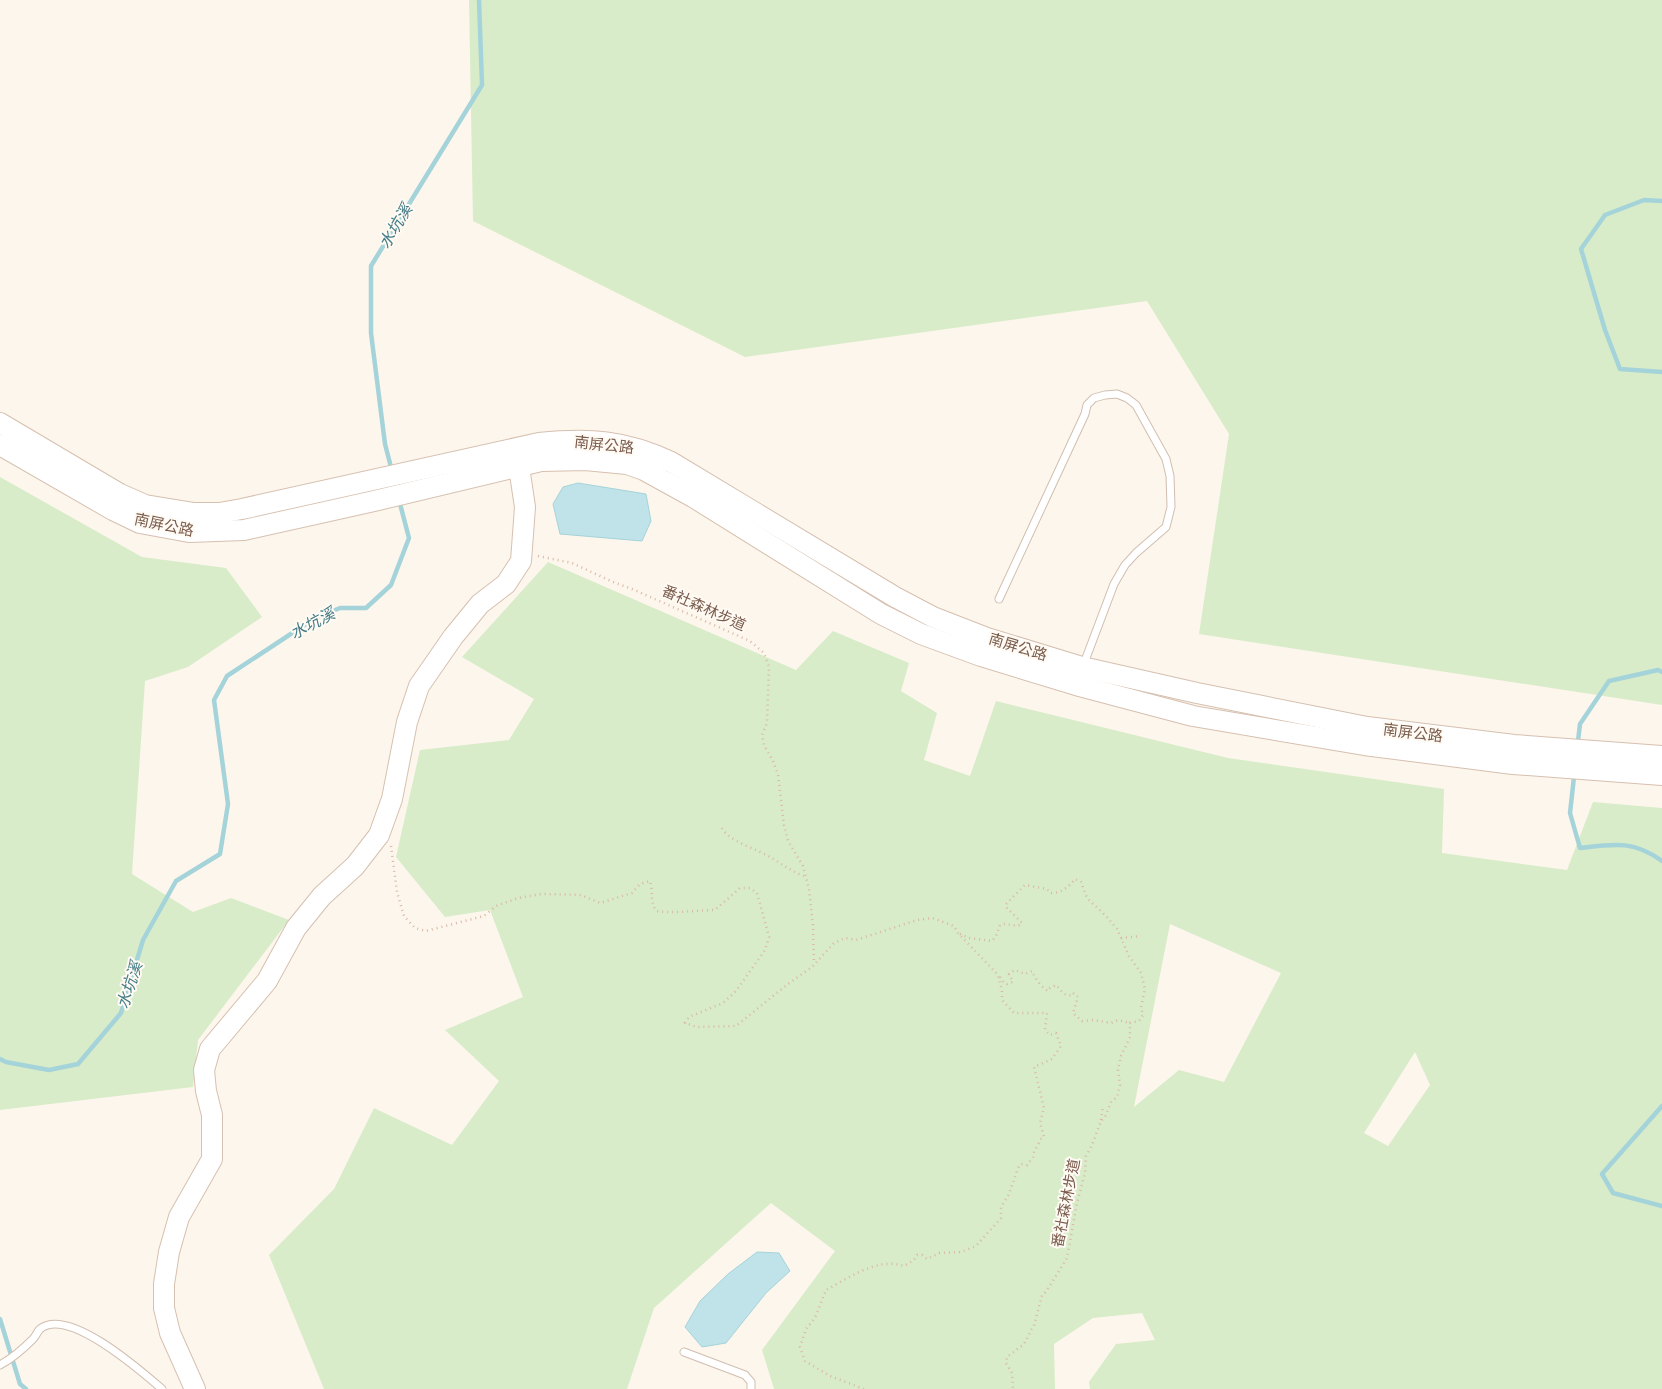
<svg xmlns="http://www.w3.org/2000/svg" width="1662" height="1389" font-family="Figtree,'Noto Sans TC',sans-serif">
  <rect width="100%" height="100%" fill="#fdf6ec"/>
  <!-- green -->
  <g fill="#d8ecc9" fill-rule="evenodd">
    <path d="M469,0H1662V705L1199,634L1229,434L1147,301L745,357L473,221Z"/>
    <path d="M0,477L142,557L226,568L262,617L188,667L145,681L132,874L193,912L231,898L289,920L198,1040L193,1087L0,1110Z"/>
    <path d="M548,562L796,670L833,631L909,663L901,691L937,713L924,760L970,776L996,701L1228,758L1444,789L1442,853L1567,870L1593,802L1662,808V1389H1090L1089,1382L1116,1344L1155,1340L1142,1313L1093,1318L1054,1344L1055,1389H774L762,1350L835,1251L771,1203L654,1308L627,1389H324L269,1255L334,1189L374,1108L452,1145L499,1081L445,1030L523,997L490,910L445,917L396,857L420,750L509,740L534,699L462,657ZM1170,924L1281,973L1224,1082L1179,1070L1134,1107ZM1415,1052L1430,1085L1388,1146L1364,1133Z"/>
  </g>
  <!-- water -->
  <g fill="#bfe3e8" stroke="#a5d3da">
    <path d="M578,483L646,494L651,521L642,541L560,534L553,504L563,487Z"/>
    <path d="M757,1252L779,1253L790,1271L766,1293L726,1343L702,1347L685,1327L700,1301L728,1274Z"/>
  </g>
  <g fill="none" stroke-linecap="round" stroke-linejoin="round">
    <!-- stream -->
    <g stroke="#a5d3da" stroke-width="4.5">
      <path d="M1662,201L1644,200L1605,215L1581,249L1605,330L1620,369L1662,372"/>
      <path d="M392,471L385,444L371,333V266L482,85L479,0"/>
      <path d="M1578,741L1580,724L1609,681L1658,670L1662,672"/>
      <path d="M1574,777L1570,813L1580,848C1614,844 1633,840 1662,861"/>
      <path d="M0,1059L6,1062L49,1070L78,1064L121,1013L143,940L176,881L220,854L228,804L214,700L227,676L315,618L340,608H366L391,585L409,538L399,500"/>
      <path d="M1662,1106L1602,1174L1613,1193L1662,1206"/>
      <path d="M0,1319L20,1384L26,1389"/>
    </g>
    <!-- lane casing -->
    <g stroke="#d1beb0" stroke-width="9">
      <g id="lane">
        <path d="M999,599L1085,414L1087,405L1094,398L1105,395L1117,394L1127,398L1136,405L1166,459L1170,476L1171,507L1166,527L1136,553L1125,565L1114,584L1083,666"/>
        <path d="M684,1352L745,1375L751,1382V1389"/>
        <path d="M0,1365C13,1358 23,1349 33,1339C36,1336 37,1332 40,1329C68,1306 141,1371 162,1389"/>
      </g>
    </g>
    <!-- secondary casing -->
    <g stroke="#d6c0b0" stroke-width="22">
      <g id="secondary">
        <path d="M0,423L120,494L145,505L194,513H219L242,509L539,443C589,438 625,440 671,462L895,597L933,617L987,638L1082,667L1197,693L1367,727L1514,745L1662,756"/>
        <path d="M0,445L113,510L140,523L189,532L244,530L374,501L541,461L585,460L627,464L644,470L693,497L881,614L921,634L981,656L1076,685L1193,716L1364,745L1513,764L1662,775"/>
        <path d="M195,1389L170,1333L164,1308V1284L169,1252L179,1217L212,1159V1115L206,1091L204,1070L210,1049L267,981L296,928L322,896L355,866L379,835L392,799L407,722L419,686L453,637L480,604L506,584L521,561L525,507L517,454"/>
      </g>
    </g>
    <!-- path -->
    <g stroke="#d9b8a5" stroke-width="2.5" stroke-dasharray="1 4" stroke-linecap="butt">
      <path d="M538,556L572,563L613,582L632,589L750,641L764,653L769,667L767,723L762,735L764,745L773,761L778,774L784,825L788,841L803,866L809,889L813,926L814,964"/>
      <path d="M722,828C728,841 759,850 772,858C783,865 793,872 806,877"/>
      <path d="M391,846L397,892L404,916L415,928L426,931L484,916L496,906L518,898L541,894L581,895L600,903L632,893L640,884L650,881C654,894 649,897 656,911C676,914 695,910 715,910L740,888H750L757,893L769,937L765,950L736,991L723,1003L689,1017L685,1023L697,1027L736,1026L788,984L812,967L834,943L845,938L856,940L917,920L932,918L954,926L958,933L998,975L1002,991V1000L1014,1013H1047L1045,1030L1050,1035L1056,1033L1061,1046L1052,1059L1034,1067L1044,1108L1040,1123L1044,1137L1041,1139L1034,1152L1033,1157L1027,1165L1021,1164L1018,1168L1009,1194L1001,1207V1218L976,1246L961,1252L939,1253L927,1259L922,1255H917L914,1260L904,1266C877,1257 849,1278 826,1290L815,1318L806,1329L800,1347L805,1361L830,1376L864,1389"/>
      <path d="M960,934L969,938L992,941L996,936L1000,925C1007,922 1012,927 1020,925L1022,923L1006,907V904L1025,885L1047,889L1050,893C1061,893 1068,888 1075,879L1081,882L1087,898L1106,916L1117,929L1129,956L1141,973L1145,989L1141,1007L1143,1015L1139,1021L1130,1023V1037L1121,1056L1118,1070L1120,1085L1117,1097L1111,1102L1105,1117L1101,1121L1092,1145L1086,1156L1085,1173L1077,1203L1067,1258L1046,1292L1042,1295L1034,1326L1031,1330L1024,1344L1007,1357L1006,1363L1012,1373L1013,1389"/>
      <path d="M1121,938L1141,936"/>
      <path d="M1000,977L1004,983L1007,984L1013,982L1009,974L1015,970L1025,974L1032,971C1035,978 1041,987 1048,991L1050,988L1056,985C1061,990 1064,997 1072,995L1073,993L1078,997L1073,1013L1082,1021L1094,1020L1111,1023L1118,1020L1130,1023"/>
      <path d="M1101,1120L1103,1106"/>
    </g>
    <!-- lane -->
    <use href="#lane" stroke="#fff" stroke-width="7"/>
    <!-- secondary -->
    <use href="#secondary" stroke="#fff" stroke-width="20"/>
  </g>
  <g text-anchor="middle" stroke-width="4" stroke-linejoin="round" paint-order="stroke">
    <!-- street labels -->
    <g font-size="15" fill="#7a5c4d" stroke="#fffaf3">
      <text transform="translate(604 445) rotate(6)" y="5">南屏公路</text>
      <text transform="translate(164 525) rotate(12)" y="5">南屏公路</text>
      <text transform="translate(704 608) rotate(24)" y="5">番社森林步道</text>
      <text transform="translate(1018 647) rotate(17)" y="5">南屏公路</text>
      <text transform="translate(1413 733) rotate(7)" y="5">南屏公路</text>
      <text transform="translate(1066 1203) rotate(-79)" y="5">番社森林步道</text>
    </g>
    <!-- water labels -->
    <g font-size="16" font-style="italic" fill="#437c86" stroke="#fffaf3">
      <text transform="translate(395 226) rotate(-59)" y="6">水坑溪</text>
      <text transform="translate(312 623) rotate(-28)" y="6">水坑溪</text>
      <text transform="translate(129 985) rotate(-72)" y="6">水坑溪</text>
    </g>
  </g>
</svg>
